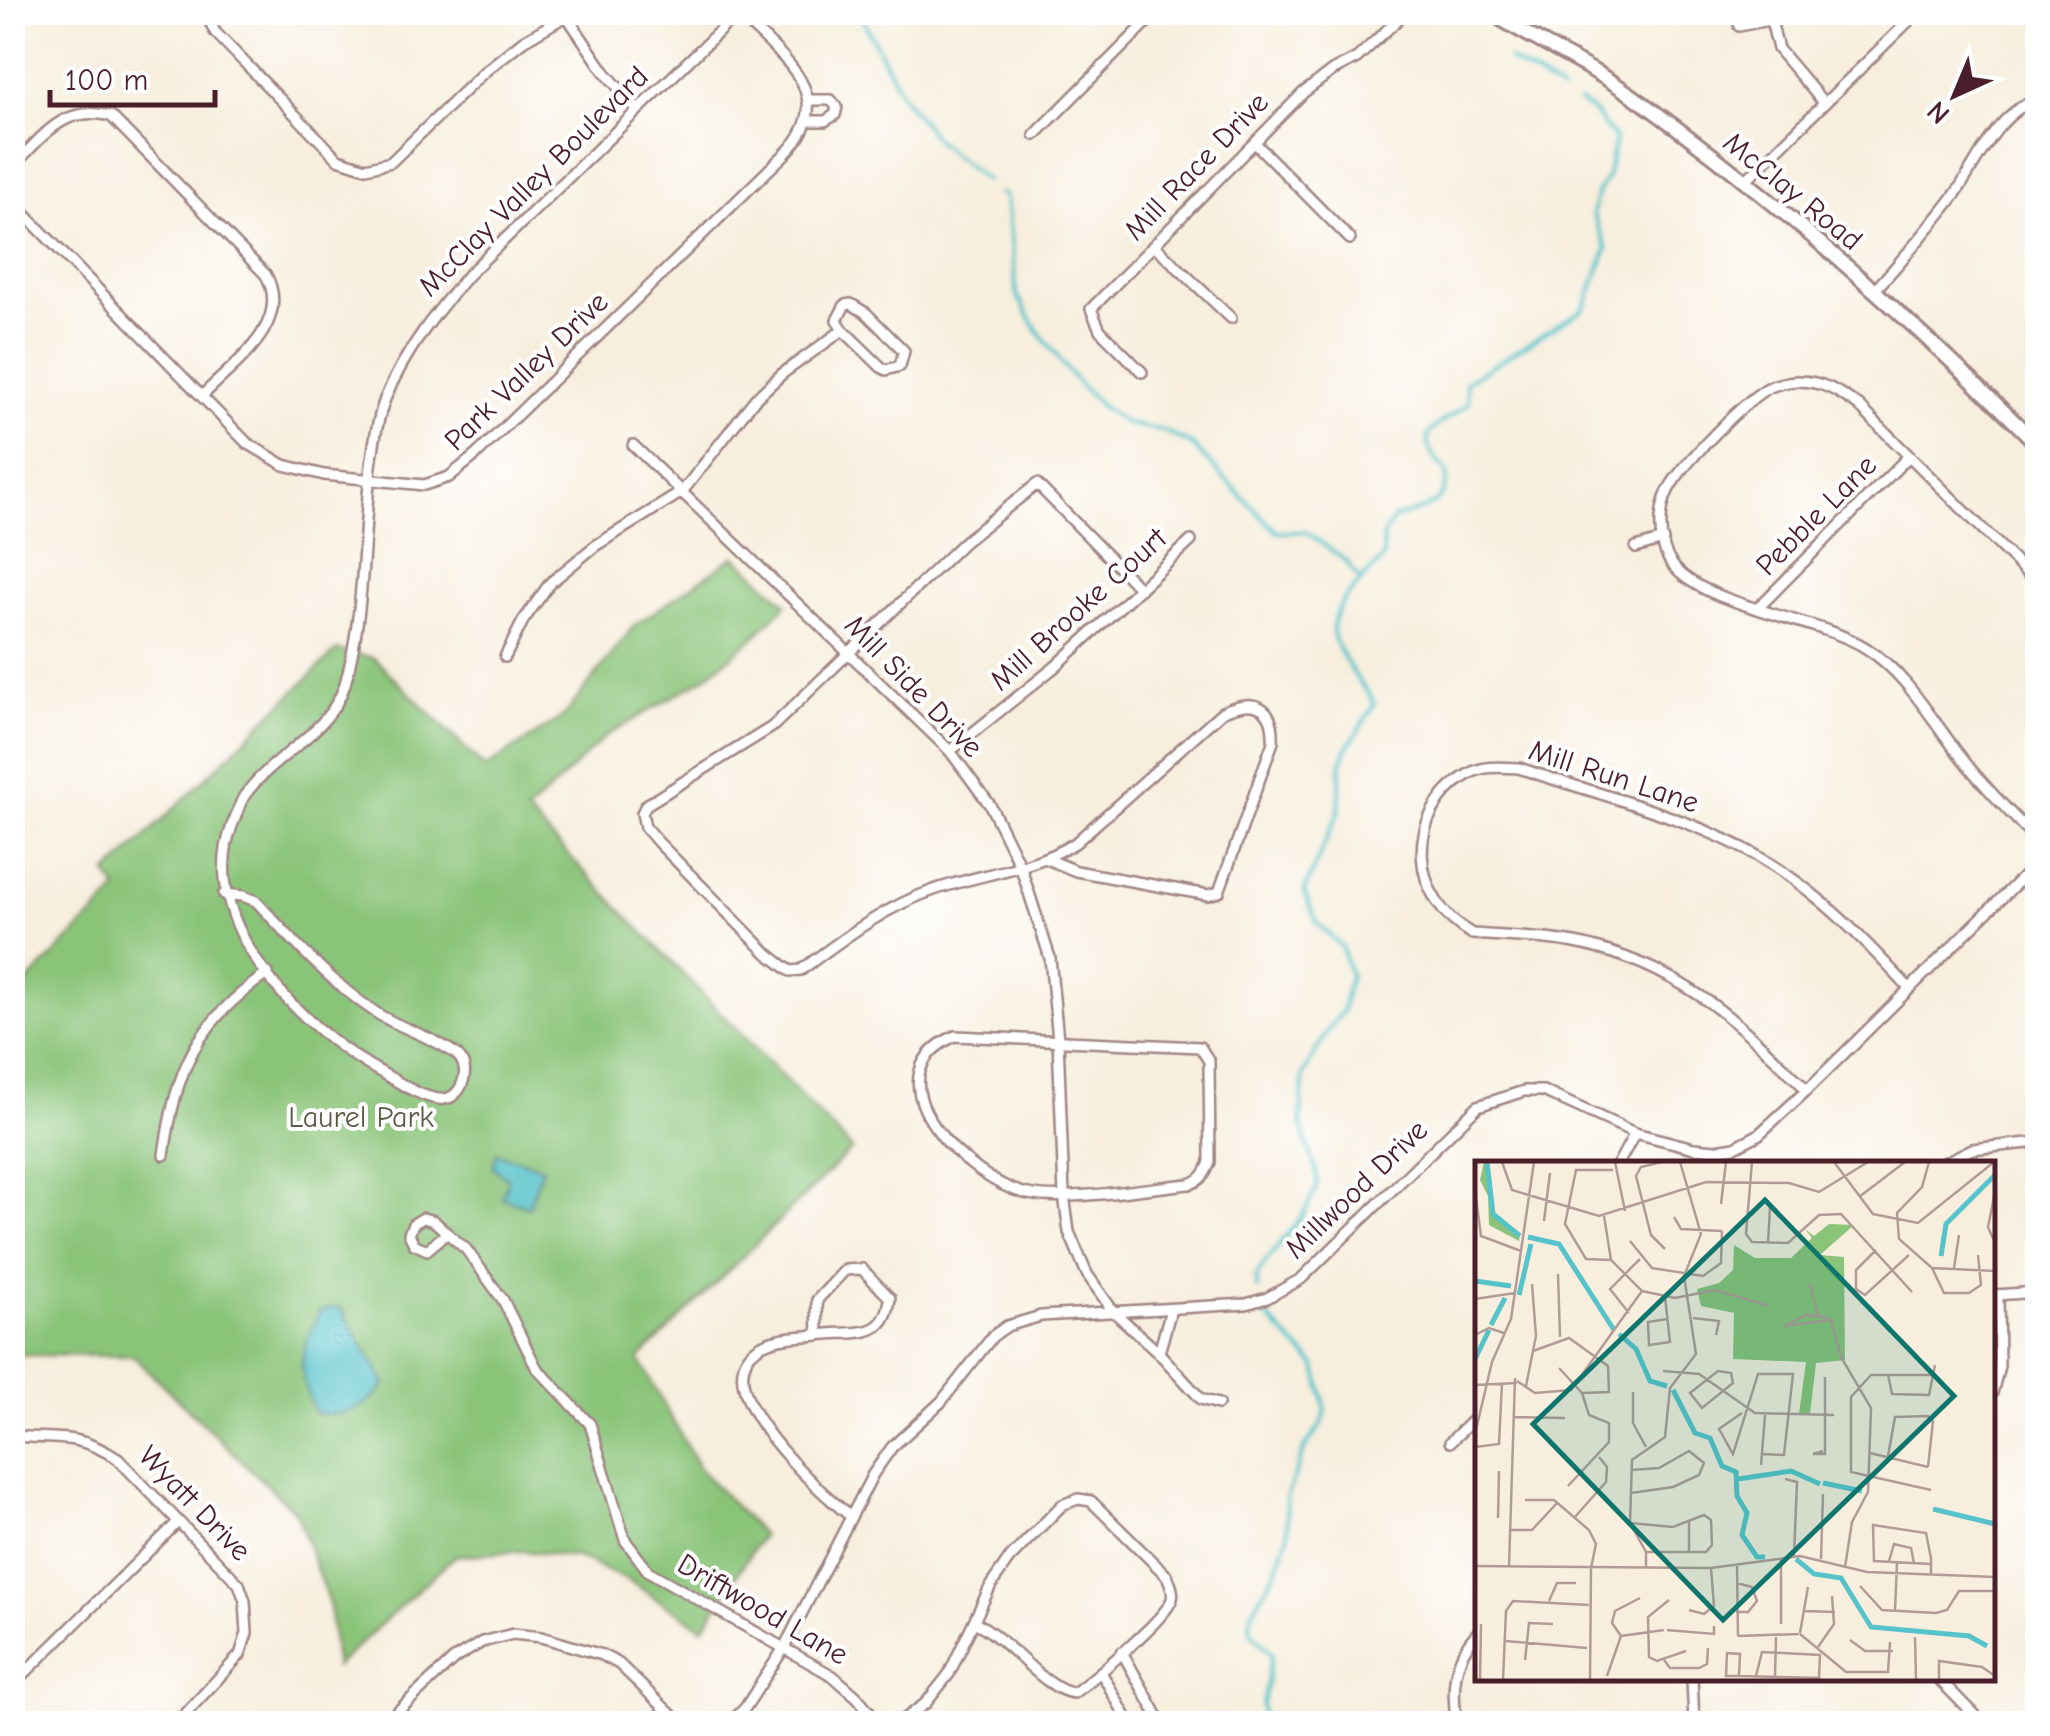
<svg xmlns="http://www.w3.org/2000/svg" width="2050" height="1736" font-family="'Comic Neue',sans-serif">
  <rect width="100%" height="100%" fill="#fff"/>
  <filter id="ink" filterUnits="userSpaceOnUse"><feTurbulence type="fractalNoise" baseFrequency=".01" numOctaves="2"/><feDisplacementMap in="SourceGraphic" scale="20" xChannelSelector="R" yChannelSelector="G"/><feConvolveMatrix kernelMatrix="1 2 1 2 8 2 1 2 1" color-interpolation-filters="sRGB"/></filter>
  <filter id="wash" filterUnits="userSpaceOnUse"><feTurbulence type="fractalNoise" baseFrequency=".0048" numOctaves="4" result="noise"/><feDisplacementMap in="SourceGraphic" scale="40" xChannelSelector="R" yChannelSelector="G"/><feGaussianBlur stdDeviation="2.25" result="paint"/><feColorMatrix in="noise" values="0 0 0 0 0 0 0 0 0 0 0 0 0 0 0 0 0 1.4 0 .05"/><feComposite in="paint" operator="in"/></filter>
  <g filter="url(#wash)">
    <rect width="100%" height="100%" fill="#f7eedd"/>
    <!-- green -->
    <path fill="#8ac479" stroke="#6a7252" stroke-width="2.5" d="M735,556L787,604L752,639L703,679L606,736L527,812L852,1149L639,1359L699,1468L762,1535L703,1628L629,1581L577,1557L523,1551L454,1556L335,1667L330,1607L297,1514L133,1356L13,1355V997L118,890L107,874L337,650L374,658L485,768L564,716L634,626Z"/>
    <!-- water -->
    <g fill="#56c3ca" stroke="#50717a" stroke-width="2.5">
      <path d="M497,1153L542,1167L529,1207L502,1198L508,1179L493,1167Z"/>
      <path d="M340,1307L386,1384C367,1408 346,1418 315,1413C296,1371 299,1352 320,1311Z"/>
    </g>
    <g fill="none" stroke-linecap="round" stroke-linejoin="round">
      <!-- stream -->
      <g stroke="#56c3ca" stroke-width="4">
        <path d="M859,12L904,99L939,143L986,181"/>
        <path d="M1509,60L1562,91"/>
        <path d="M1000,193L1006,197L1017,295L1037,330L1076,381L1102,407L1127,424L1164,431L1191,444L1277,532H1306L1346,561L1360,580"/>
        <path d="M1257,1288L1256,1277L1263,1265L1303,1215L1317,1187V1175L1301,1124L1303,1075L1328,1030L1342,1012L1350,975L1342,947L1317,923L1304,891L1339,811L1341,764L1346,750L1374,705C1371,693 1364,690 1357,679C1350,667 1338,651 1334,637C1325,608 1367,577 1383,558V537L1394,518C1421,509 1448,508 1447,472C1407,431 1436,430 1468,403L1466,382L1581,311L1586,305L1607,248L1593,214L1598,191L1607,178L1615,139L1595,114L1580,102"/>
        <path d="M1263,1724L1262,1704L1272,1654L1251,1632L1250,1623L1252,1612L1276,1571L1288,1536L1286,1498L1290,1488L1305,1447L1322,1424L1326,1411L1316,1366L1267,1317"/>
      </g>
    </g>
  </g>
  <g filter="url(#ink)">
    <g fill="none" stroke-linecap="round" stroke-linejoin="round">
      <!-- minor casing -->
      <g stroke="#a08684" stroke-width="14">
        <g id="minor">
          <path d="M205,12L215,32L338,159L366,168L391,162L484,72L523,41L566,16"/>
          <path d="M564,12L604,71L637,109"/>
          <path d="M1769,12L1778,49L1823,102"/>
          <path d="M1510,26L1518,12"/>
          <path d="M1739,26L1769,20"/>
          <path d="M809,121H825L835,115L837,107L831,100H809"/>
          <path d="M1035,135L1157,12"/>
          <path d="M1255,143L1350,239"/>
          <path d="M12,167C44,136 63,104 111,116L266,275C293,325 233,364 202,396"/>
          <path d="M1744,182L1918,12"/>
          <path d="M12,201L247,443L284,465L324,475L424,485L449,477L476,455L786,153C843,95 778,54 737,12"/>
          <path d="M1155,246L1231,318"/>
          <path d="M1875,290C1901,261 1927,231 1951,200C1976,168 1995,111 2038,100"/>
          <path d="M851,304L866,313L904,351L900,366L886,370L881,367L843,330L837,320L845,305Z"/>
          <path d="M1142,372L1100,330L1091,309L1303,93L1332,71L1357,58L1406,12"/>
          <path d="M633,445L950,751L990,805L1021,868L1050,958L1058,1039L1064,1195L1069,1232L1087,1274L1113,1311L1159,1353L1201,1399L1218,1404"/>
          <path d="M1636,548L1663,540"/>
          <path d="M2038,584L1859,406C1839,392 1823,381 1798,381C1789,381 1776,384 1768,388C1746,399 1678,469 1668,491C1659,510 1658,539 1668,558C1692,606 1818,617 1866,648C1906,673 1932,720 1961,757C1984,787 2012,814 2038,842"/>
          <path d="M1758,608L1909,456"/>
          <path d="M505,657L523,621L550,583L595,546L682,492L755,399L783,373L843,330"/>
          <path d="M950,751L1056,666L1191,541"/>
          <path d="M1047,859L1076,871L1208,895L1219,892L1273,742C1275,705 1254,697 1222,712L1075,843C1031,870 982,873 934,890C884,907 843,939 801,970L790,971L767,953L658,842L645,827L642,813L646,805L772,727L964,542L1037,484L1140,589"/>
          <path d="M224,894L243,896L256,901C293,941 332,984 378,1014C398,1027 444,1042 458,1056C473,1071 460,1102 439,1099C420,1097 400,1083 384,1074C303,1031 193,923 233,823C237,815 239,803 245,795C273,755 330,734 345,684C365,614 362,537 371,466C374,444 377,420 385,399C405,351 436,312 469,274L739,12"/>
          <path d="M955,1036L1200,1047L1209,1061L1210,1162C1206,1173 1201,1181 1189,1184C1147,1188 1066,1202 1028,1194C969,1182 862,1078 955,1036Z"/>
          <path d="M1807,1090C1743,1026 1687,972 1596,948C1557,937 1513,937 1472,934C1409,899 1404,814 1467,775C1483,765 1501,767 1519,768C1611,799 1718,822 1797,882C1839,913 1873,950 1909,988"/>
          <path d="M164,1155C176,1070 195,1023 268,973"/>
          <path d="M1618,1164L1635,1133"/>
          <path d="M1942,1164L1972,1149L2038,1142"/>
          <path d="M423,1218L434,1221L447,1233L427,1250L414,1244L409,1234L413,1224Z"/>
          <path d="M447,1233L466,1249L503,1300L536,1367L590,1424L625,1540L648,1571L833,1676L857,1697L880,1724"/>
          <path d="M862,1269L890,1298C886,1342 853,1330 818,1335L817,1300L845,1270Z"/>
          <path d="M1995,1295L2038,1292"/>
          <path d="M818,1335C799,1337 773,1336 757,1348C702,1387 820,1492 849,1515"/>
          <path d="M1159,1353L1171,1309"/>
          <path d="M1992,1393L1999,1366L1998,1295"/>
          <path d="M12,1436C60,1440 76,1432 118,1459L239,1584L245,1601L247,1633L240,1655L176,1724"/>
          <path d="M1450,1442L1478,1415"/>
          <path d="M1122,1652L1156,1713L1154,1724"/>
          <path d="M1101,1672L1130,1724"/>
          <path d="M12,1678L25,1673L178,1522"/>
          <path d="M1692,1678L1694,1724"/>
          <path d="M1938,1678L1983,1724"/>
          <path d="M384,1724L454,1659L482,1642L513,1634L541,1637L602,1655L619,1664L681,1724"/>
          <path d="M729,1724L745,1708L784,1648L873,1474L892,1447L941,1402L993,1336L1007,1326L1041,1316L1246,1304L1267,1298L1301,1279L1478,1106L1524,1091H1543L1635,1133L1694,1148L1716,1150L1735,1147L1758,1135L1807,1090L2038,862"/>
          <path d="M898,1724L926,1703L949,1674L991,1585L1009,1559L1062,1505L1078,1499L1091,1501L1167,1576C1170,1583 1174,1591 1172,1599C1166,1619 1094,1678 1074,1693C1046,1692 1005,1635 974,1622"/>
          <path d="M1457,1724C1451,1689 1453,1658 1478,1632"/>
          <path d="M1667,1724L1695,1720L1723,1724"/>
        </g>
      </g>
      <!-- secondary casing -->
      <g stroke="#a08684" stroke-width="18">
        <path id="secondary" d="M1489,12C1539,43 1593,67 1640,101C1782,203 1914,322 2038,445"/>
      </g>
      <!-- minor -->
      <use href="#minor" stroke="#fff" stroke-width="9"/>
      <!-- secondary -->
      <use href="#secondary" stroke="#fff" stroke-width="12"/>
    </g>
  </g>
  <g text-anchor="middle" stroke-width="8" stroke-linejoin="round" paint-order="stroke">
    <!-- street labels -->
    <g font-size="30" fill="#4a1f2b" stroke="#fff">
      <text transform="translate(1196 166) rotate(-46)" y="10">Mill Race Drive</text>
      <text transform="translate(533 181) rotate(-45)" y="10">McClay Valley Boulevard</text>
      <text transform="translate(1793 191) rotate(39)" y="10">McClay Road</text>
      <text transform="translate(526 371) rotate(-44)" y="10">Park Valley Drive</text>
      <text transform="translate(1816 515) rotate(-45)" y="10">Pebble Lane</text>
      <text transform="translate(1078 609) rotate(-42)" y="10">Mill Brooke Court</text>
      <text transform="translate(914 686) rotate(46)" y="10">Mill Side Drive</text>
      <text transform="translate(1614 776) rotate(18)" y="10">Mill Run Lane</text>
      <text transform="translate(1356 1189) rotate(-44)" y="10">Millwood Drive</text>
      <text transform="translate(195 1503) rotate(46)" y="10">Wyatt Drive</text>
      <text transform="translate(763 1609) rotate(30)" y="10">Driftwood Lane</text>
    </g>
    <!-- park labels -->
    <g font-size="30" fill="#605946" stroke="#fff">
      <text x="361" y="1127">Laurel Park</text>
    </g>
  </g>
  <!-- overview -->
  <g transform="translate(1475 1161)">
    <rect width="520" height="520" fill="#f7eedd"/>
    <path d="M9,1H14L20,52L45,73L44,80L14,64L13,35L5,19ZM354,63L379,64L345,94L369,96L370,199L341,202L335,253H324L331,201L258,198L259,152L226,145L222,128L244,122L258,109L259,84L280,97H316L337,77L330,68L339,75Z" fill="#8ac479"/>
    <path fill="none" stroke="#56c3ca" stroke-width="5" d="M12,1L18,53L45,75M53,76L84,83L139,169M466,95L471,63L520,14M0,120L36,125M44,134L56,83M16,164L30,137M144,173L161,188L175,220L192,225M0,198L14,169M198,229L220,272L235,277L247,305L261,311L262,335L272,352L267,374L282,396H290M263,318L316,310L345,323M348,322L387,330M458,348L520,363M321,398L339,413L366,417L396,466L494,475L512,485"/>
    <path fill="none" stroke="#b29b96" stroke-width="2.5" d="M27,1L37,29L124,55L231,21L314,22L344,31L393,1M140,1L150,50M187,1L166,6L161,15L176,74L190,88M277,1L271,73L277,81L313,82L344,54L366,53L437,131M359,1L398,53L443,62L519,1M454,1L447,26L422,52L424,78L457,107L520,110M0,29L6,75L46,90M520,31L513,66L520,82M384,36L430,1M246,43L251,1M129,55L136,99L167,130L200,137L240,129L294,145M199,56L206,68L247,70M69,60L75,12M155,80L177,107L228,115L246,102L247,70M293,83L295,46M401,89L381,109V128L390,134L434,94M136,99L111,98L90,63L101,9H138M457,107L469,132H494L506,124L503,94M479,107L484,74M83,113L85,176M335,123L343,155M190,136L195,181L174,184L173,161L192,158M0,138L40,132M154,152L135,128L165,98M331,154L349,156L356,159L309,165ZM218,157L244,160L241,174M356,159L366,196L396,247L393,331L377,361L370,406M0,174L14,167L29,172M58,190L94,177L133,205L134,231L107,232L84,207M188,210L224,213L280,252L359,254M243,210L256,212L258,222L227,247L215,232ZM413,213L417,233L454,234L460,204M42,220L60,232L96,229L167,130M0,224L42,222M51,225L61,175L57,123M158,231V262L171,286M267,252L244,268L258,293L283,213H318L309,294L286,293M39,256L90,257M0,273L17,201L36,158L59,1M0,286L24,283L27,222M348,290L338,293H350V216M395,292L453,306M413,295L420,256L453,255L458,260L453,306M286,304L290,254M310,318L322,321L319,395M93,325L134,281V262L114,254L107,232M456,329L376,311V236L396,214H460M156,332L198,326L224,314L229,302L214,290L184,307L156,309M50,339H79L114,369L121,383L116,407M23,357L24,310M99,357L131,321L132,306L124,296M155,362L198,366L229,354L236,359L237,384L231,391H171M35,369H57L82,342M214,392V360M346,398L348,333M414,400L419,383L436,387L439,402M0,405L236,407L325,395L392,411L520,416M262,405L263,475M34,406L40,217M171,407V391L155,362L157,299L190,276L195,227L221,193L209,115L226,73L205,1M456,414V397L451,372L398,364L399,400L456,403M385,425L407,449L461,452L472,449L484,430H520M194,439L173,456L174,496L182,500L211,490M74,440L82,422H101M214,449L229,453L239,445L236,407M329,450L360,451M420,450L422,401M261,451H273L282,440L277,426L262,422M306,463V397M192,469L239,473V465M325,472L333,426M325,473L371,511H413L415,481M146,475L137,462L140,450L165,437M263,475L324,473M440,476L441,519M375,479L390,490H418M31,480L112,487M343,486L359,463L357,435M50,499L54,462L78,463M189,499L195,507H224L232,503L233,487M132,515L146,475L189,469M264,515L265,493L252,492L251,515H264L344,517L345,494L287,491L281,515M300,515L301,476M5,519L6,463M28,519L31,450L38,440L114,444M115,519L116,407M464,519V500L507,506L520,515"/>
    <path fill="#0f766e" fill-opacity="0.15" stroke="#0f766e" stroke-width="5" d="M290,39L479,235L248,459L58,263Z"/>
    <rect width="520" height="520" fill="none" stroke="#4a1f2b" stroke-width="5"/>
  </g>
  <!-- margin -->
  <rect width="2050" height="1736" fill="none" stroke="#fff" stroke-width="50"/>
  <!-- north arrow -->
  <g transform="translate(1955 95) rotate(224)" stroke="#ffffff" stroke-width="8" paint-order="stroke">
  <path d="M0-8L18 38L0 25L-18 38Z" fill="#4a1f2b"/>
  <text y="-15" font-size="28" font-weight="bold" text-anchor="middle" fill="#4a1f2b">N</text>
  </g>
  <!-- scale -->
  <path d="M50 90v15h165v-15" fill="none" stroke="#4a1f2b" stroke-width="5"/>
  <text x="65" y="90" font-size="30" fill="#4a1f2b" stroke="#ffffff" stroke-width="8" paint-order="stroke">100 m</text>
</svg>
